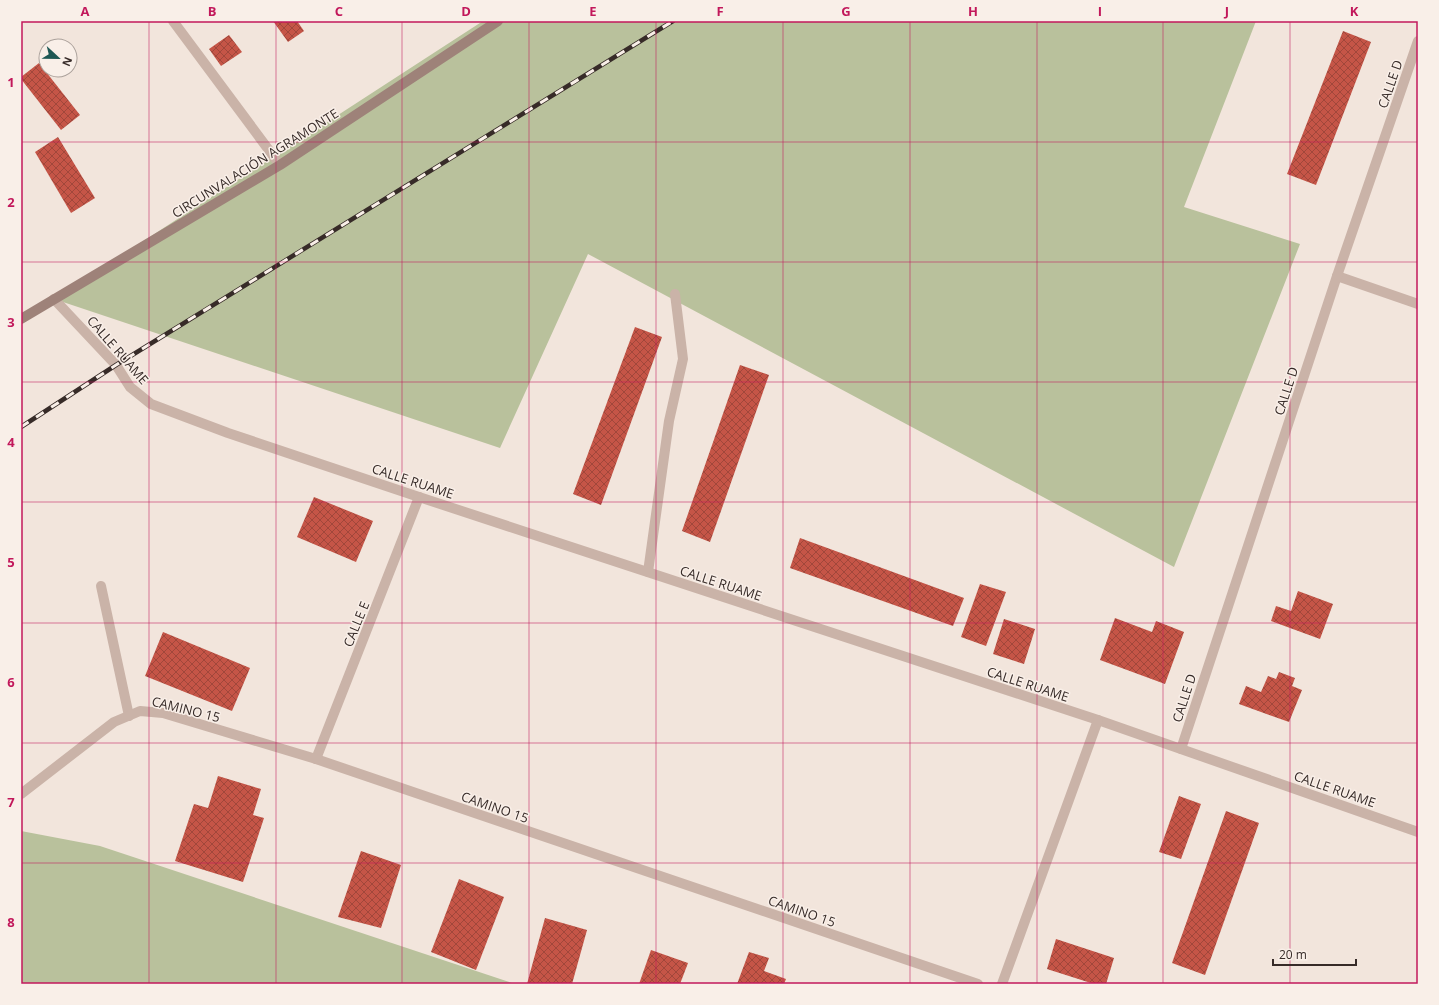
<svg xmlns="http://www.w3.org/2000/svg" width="1439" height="1005" font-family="'Open Sans',sans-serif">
  <defs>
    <pattern id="building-cross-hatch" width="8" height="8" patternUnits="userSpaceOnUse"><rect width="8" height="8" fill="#c55547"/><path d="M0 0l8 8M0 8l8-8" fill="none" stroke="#a1473b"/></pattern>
  </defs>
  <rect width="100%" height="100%" fill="#f2e5dc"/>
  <!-- grass -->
  <g fill="#b9c19c">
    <path d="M483,21H1256L1184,207L1300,244L1174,567L588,254L500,448L54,299Z"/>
    <path d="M21,831L100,846L515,984H21Z"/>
  </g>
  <!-- building -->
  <g fill="url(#building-cross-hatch)">
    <path d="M273,21H297L304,31L288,42Z"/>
    <path d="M1343,31L1371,42L1316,185L1287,174Z"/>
    <path d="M229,35L242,52L221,66L209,49Z"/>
    <path d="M39,63L80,115L61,130L21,79V77Z"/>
    <path d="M58,137L95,198L71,213L35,152Z"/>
    <path d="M635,327L662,337L601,505L573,494Z"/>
    <path d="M740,365L769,375L710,542L682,531Z"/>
    <path d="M314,497L373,521L356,562L297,537Z"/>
    <path d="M800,538L964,598L953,626L790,568Z"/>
    <path d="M980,584L1006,592L986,646L961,637Z"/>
    <path d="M1298,591L1333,604L1320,639L1271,621L1276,606L1291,611Z"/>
    <path d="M1115,618L1152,632L1156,621L1184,632L1165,684L1100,660Z"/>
    <path d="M1004,619L1035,629L1024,664L993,654Z"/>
    <path d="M163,632L250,668L232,711L145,676Z"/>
    <path d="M1279,672L1295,678L1292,686L1302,690L1289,722L1239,704L1246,686L1261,692L1268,676L1276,679Z"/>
    <path d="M218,776L261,789L253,815L264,818L243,882L175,861L194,804L208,808Z"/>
    <path d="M1179,796L1201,804L1181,859L1159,852Z"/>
    <path d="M1226,811L1259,823L1205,975L1172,963Z"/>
    <path d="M361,851L401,865L381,928L338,917Z"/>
    <path d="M459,879L504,897L476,970L431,952Z"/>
    <path d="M545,918L587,930L572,984H527Z"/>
    <path d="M1056,939L1114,958L1106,984H1094L1047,969Z"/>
    <path d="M651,950L688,963L680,984H639Z"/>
    <path d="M749,952L769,958L764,971L786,979L784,984H737Z"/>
  </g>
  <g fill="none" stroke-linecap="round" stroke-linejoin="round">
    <!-- lane -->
    <g stroke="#cab3a8" stroke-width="10">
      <path d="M173,21L280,165"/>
      <path d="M648,572L669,421L683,359L675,294"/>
      <path d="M101,586L129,716"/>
    </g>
    <!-- street -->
    <g stroke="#cab3a8" stroke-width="10">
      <path d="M1337,276L1418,304"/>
      <path d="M54,299L116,365L130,387L151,404L228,433L419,497L1098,720L1418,832"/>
      <path d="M1181,749L1337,276L1418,41"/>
      <path d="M316,759L419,497"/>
      <path d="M21,794L114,722L140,711L163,713L316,759L978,984"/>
      <path d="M1002,984L1098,720"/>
    </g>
    <!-- secondary -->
    <path stroke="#9e8279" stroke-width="10" d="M21,319L280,165L498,21"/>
    <!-- rail casing -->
    <g stroke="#372b28" stroke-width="4.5">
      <path id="rail" d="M21,427L116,365L673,21"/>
    </g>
    <!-- rail -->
    <use href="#rail" stroke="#f9efe8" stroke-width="3" stroke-dasharray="9" stroke-linecap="butt"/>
  </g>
  <!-- grid -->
  <path fill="none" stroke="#c2185b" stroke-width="1" stroke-opacity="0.55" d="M149,21V984M276,21V984M402,21V984M529,21V984M656,21V984M783,21V984M910,21V984M1037,21V984M1163,21V984M1290,21V984M21,142H1418M21,262H1418M21,382H1418M21,502H1418M21,623H1418M21,743H1418M21,863H1418"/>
  <g text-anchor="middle" stroke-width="3" stroke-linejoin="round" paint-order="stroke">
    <!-- street labels -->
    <g font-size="13" fill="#372b28" stroke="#f9efe8">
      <text transform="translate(1390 84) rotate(-71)" y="5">CALLE D</text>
      <text transform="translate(255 163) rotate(-32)" y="5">CIRCUNVALACIÓN AGRAMONTE</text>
      <text transform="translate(118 350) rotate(49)" y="5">CALLE RUAME</text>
      <text transform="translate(1286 391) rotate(-72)" y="5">CALLE D</text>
      <text transform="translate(413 481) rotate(18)" y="5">CALLE RUAME</text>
      <text transform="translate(721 583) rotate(18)" y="5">CALLE RUAME</text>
      <text transform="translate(356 624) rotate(-68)" y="5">CALLE E</text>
      <text transform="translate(1028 684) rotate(18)" y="5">CALLE RUAME</text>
      <text transform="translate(1184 698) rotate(-72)" y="5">CALLE D</text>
      <text transform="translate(186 709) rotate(14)" y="5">CAMINO 15</text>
      <text transform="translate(1335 789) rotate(19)" y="5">CALLE RUAME</text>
      <text transform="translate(495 807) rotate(19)" y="5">CAMINO 15</text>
      <text transform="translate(802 911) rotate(19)" y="5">CAMINO 15</text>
    </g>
  </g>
  <!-- border -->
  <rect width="1439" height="1005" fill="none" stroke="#f9efe8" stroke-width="44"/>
  <!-- north arrow -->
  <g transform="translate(58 58) rotate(112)"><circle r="19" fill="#f9efe8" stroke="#aba19b"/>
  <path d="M0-3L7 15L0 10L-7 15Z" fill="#1e5854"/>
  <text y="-6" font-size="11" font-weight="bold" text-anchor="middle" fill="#372b28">N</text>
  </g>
  <!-- scale -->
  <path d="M1273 959v6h83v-6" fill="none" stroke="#372b28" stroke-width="2"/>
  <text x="1279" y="959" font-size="12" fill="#372b28" stroke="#f9efe8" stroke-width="3" paint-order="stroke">20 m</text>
  <rect x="22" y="22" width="1395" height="961" fill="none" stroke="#c2185b" stroke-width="1.5"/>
  <g font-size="13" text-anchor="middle" font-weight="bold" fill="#c2185b">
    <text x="85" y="16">A</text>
    <text x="212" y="16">B</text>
    <text x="339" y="16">C</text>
    <text x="466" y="16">D</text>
    <text x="593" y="16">E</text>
    <text x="720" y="16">F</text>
    <text x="846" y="16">G</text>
    <text x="973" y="16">H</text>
    <text x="1100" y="16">I</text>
    <text x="1227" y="16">J</text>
    <text x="1354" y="16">K</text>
    <text x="11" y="87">1</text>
    <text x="11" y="207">2</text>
    <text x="11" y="327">3</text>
    <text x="11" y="447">4</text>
    <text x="11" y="567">5</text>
    <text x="11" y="687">6</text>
    <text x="11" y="807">7</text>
    <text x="11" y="927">8</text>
  </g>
</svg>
